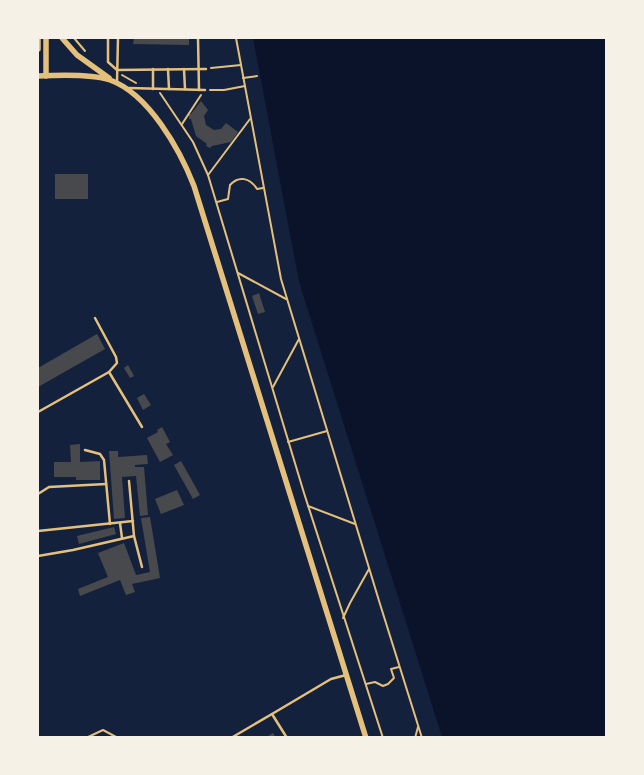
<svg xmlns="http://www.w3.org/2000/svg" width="644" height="775" font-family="Helvetica,sans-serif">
  <rect width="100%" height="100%" fill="#14213d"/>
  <!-- water -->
  <path fill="#0b132b" d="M253,38H606V737H442L299,282Z"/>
  <!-- building -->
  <g fill="#48494c">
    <path d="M134,38H189V45L133,44Z"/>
    <path d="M201,101L208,110L204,116L206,125L214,130L221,129L226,123L238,132L231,142L212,146L210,148L206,146L207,144L196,136L191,119H189V114H191Z"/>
    <rect x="55" y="174" width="33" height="25"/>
    <path d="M259,293L265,312L258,314L252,296Z"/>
    <path d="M97,334L105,349L38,387V368Z"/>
    <path d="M128,365L134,376L130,378L124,368Z"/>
    <path d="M144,394L151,405L143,410L137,398Z"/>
    <path d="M162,427L170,442L166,444L173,455L160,462L147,438L158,432L157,430Z"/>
    <path d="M80,444V462L100,461V480H76V477H54V462H71L70,445Z"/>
    <path d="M109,451H118V457L147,455L148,464L135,465V467H144L148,515L140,516L136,476L122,477L125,518L114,519Z"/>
    <path d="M181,461L200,495L193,499L174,465Z"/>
    <path d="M177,490L184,505L161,514L155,499Z"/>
    <path d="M150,517L160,578L132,584L135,592L126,595L120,580L80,596L78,589L108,577L98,553L124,543L136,575L150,572L141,518Z"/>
    <path d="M114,527L116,534L79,544L77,536Z"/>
    <path d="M273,733L276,738H265Z"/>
  </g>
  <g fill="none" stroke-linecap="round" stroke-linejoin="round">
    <!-- path -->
    <g stroke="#e5c07b" stroke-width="2">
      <path d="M74,38L85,51"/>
      <path d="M236,38L281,279L380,604L422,738"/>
      <path d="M211,68L241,65"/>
      <path d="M122,75L136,83"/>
      <path d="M243,78L257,76"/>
      <path d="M210,90H224L245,86"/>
      <path d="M160,93L193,142L208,175L304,493L383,738"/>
      <path d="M182,124L201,95"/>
      <path d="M208,175L250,119"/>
      <path d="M217,202L228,199L230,185C239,175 250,178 257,189L263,188"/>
      <path d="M238,273L286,299"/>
      <path d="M273,387L299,339"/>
      <path d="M288,442L327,431"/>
      <path d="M308,506L355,524"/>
      <path d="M343,618L350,603L369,569"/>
      <path d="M366,684L375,682L383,686L388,684L394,678L391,669L399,667"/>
      <path d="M86,738L103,730L118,738"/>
      <path d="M415,738L418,727"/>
    </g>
    <!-- service -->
    <g stroke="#e5c07b" stroke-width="2.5">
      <path d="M108,38V62L117,70L206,69"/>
      <path d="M198,38L199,90"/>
      <path d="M153,69V89"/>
      <path d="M168,69L169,89"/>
      <path d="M184,69L185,89"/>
      <path d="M117,82L118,38"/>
      <path d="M129,88L205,90"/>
      <path d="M95,318L116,357L117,363L109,372"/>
      <path d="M38,412L109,372L142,427"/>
      <path d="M85,450L100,454L104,460L110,524"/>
      <path d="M38,494L49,487L106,484"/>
      <path d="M120,523L122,538"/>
      <path d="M38,531L133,521"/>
      <path d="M134,536L142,567"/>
      <path d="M38,556L73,550L134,536L129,481"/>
      <path d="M272,714L331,679L346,675"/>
      <path d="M231,738L272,714L287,738"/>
    </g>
    <!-- tertiary -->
    <g stroke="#e5c07b" stroke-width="5.5">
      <path d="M46,38V76"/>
      <path d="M62,38L77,55L109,78"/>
      <path d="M38,49V38"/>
      <path d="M38,76C57,75 92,74 110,80C149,94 180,150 194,186L366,738"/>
    </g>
  </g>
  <!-- border -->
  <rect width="644" height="775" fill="none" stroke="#f6f1e7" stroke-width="78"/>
</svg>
